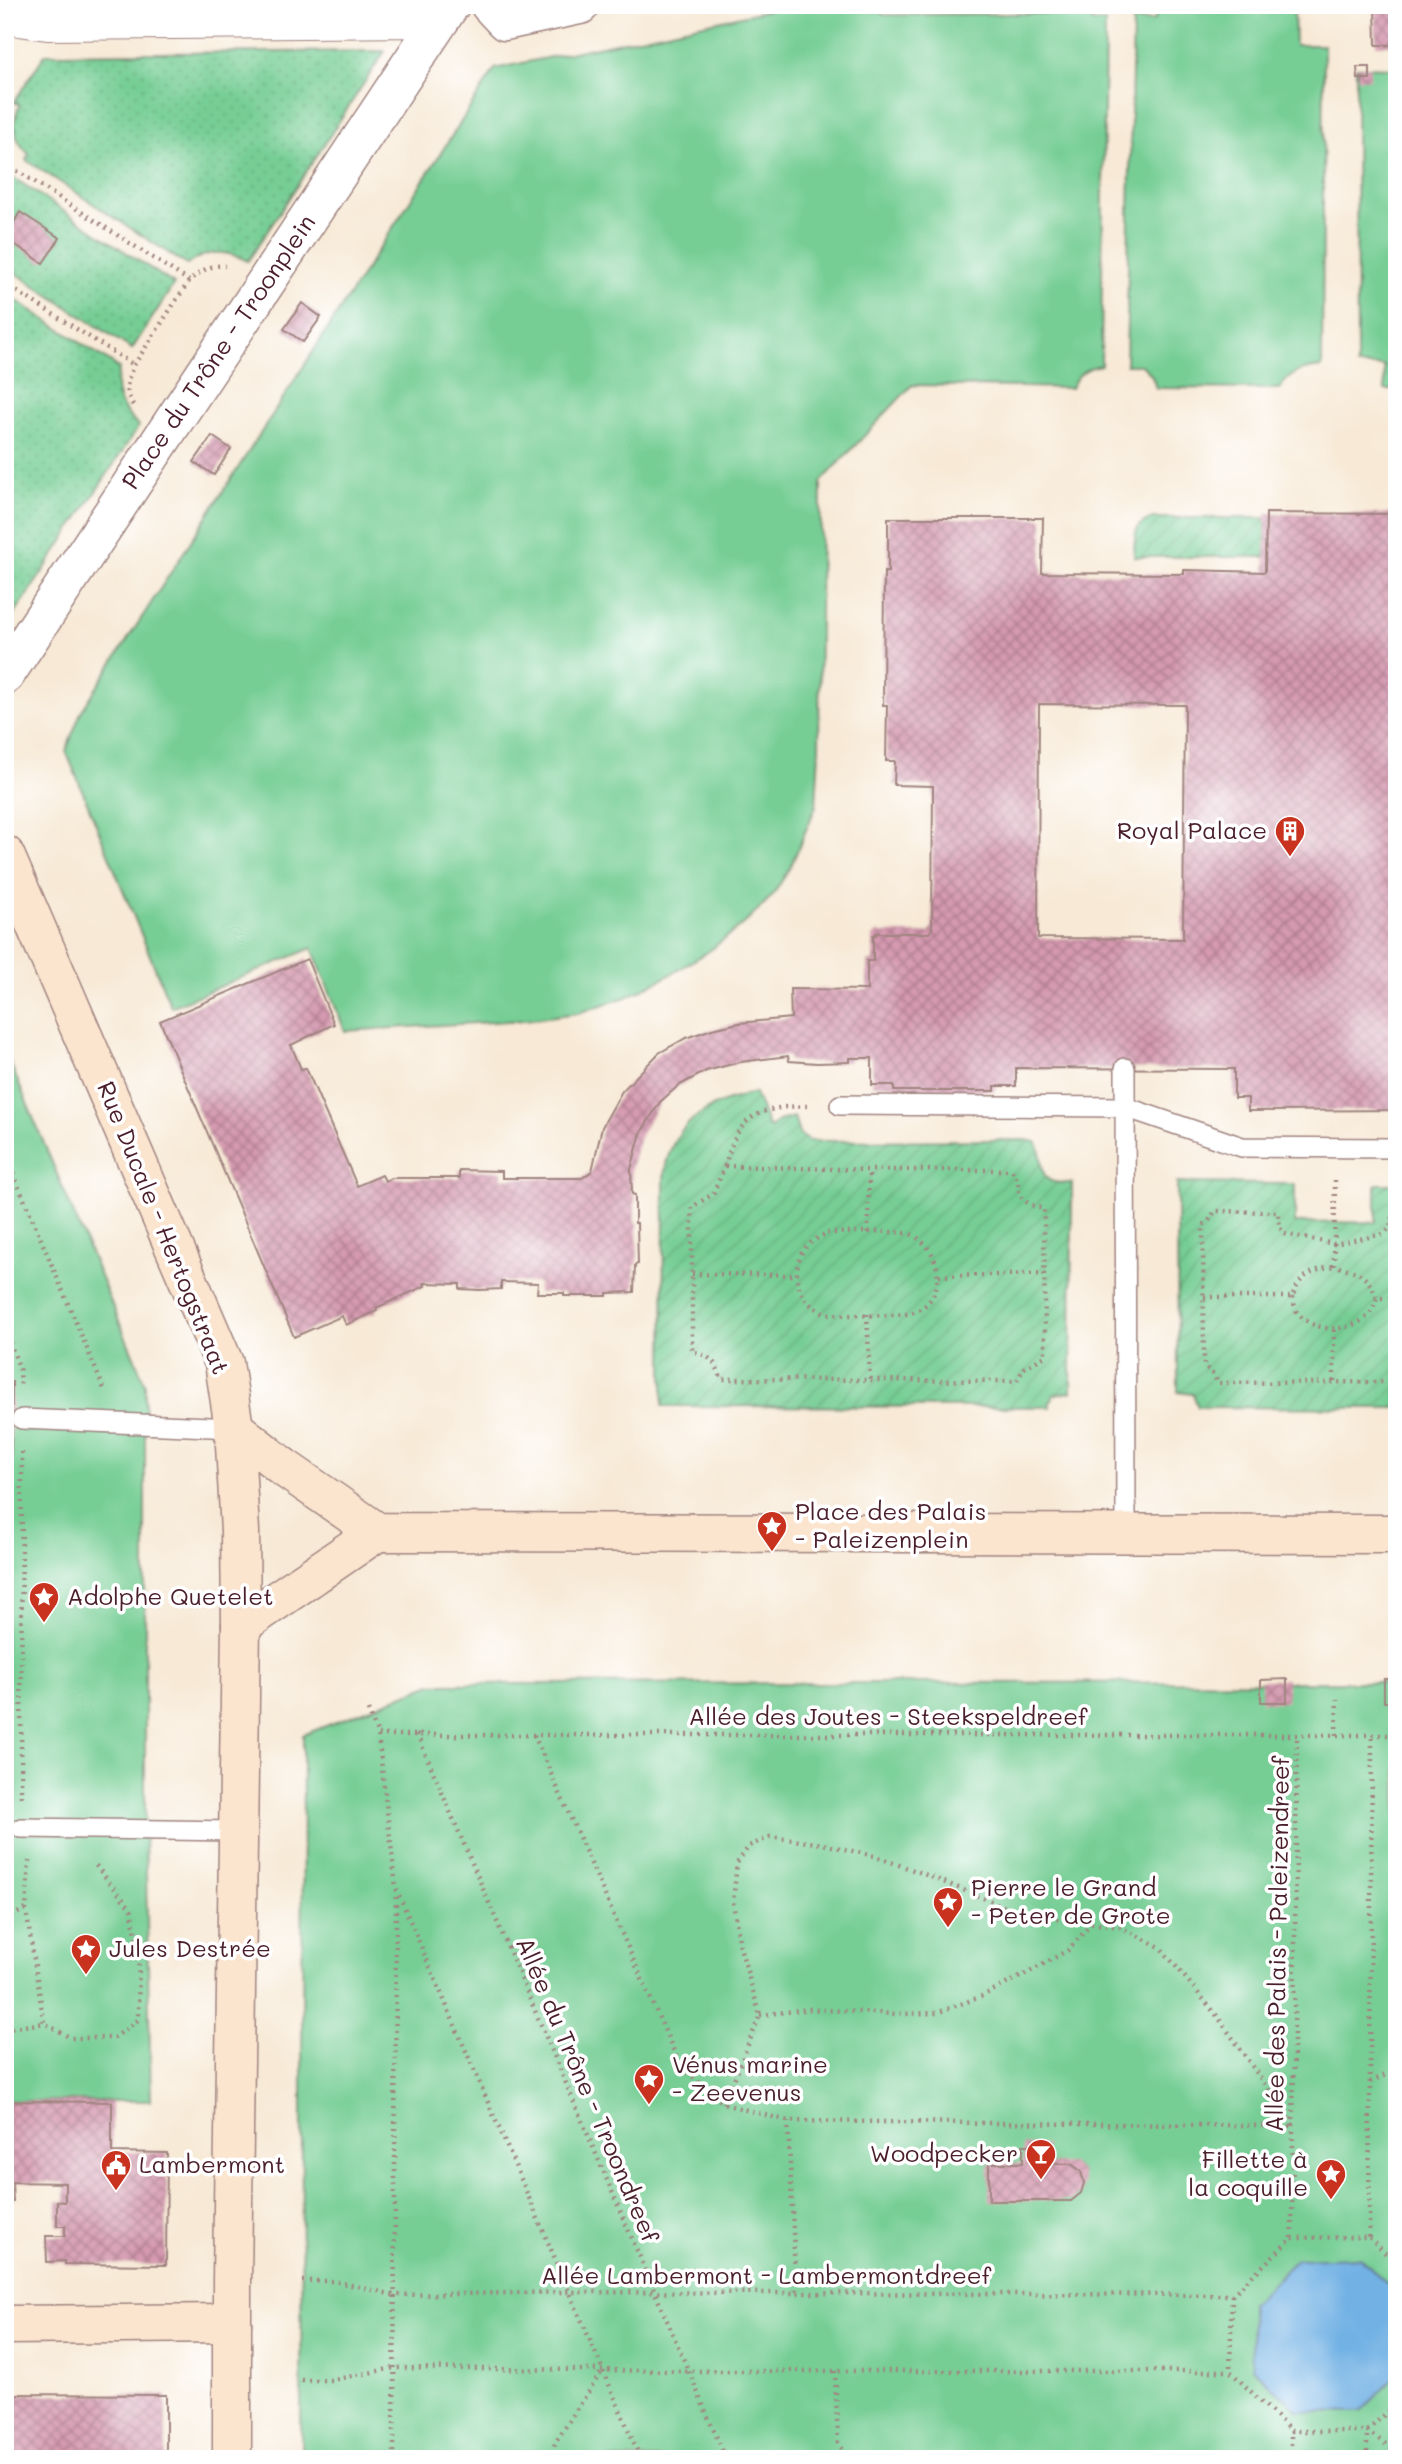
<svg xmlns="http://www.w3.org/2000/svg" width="1402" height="2464" font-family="Mali,sans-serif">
  <defs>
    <pattern id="grass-dots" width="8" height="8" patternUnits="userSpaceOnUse" patternTransform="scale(1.75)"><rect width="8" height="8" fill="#76ce94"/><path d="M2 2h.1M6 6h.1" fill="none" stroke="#68b080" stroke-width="1.8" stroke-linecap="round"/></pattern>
    <pattern id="garden-furrows" width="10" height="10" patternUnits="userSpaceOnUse" patternTransform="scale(1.75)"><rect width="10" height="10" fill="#76ce94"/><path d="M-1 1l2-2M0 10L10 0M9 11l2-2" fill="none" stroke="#68b080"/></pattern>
    <pattern id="building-cross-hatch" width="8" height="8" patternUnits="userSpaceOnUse" patternTransform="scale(1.75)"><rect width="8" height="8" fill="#d59ab0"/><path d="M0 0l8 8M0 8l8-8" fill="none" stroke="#af7d8f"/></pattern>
  </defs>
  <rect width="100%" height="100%" fill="#fff"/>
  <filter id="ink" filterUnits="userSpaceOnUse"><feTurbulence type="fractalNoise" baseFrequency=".0143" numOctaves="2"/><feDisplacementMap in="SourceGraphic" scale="14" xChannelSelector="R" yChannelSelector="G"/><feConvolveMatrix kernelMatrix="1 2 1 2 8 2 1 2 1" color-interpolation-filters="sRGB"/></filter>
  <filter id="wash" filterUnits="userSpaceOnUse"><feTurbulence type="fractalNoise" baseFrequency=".00686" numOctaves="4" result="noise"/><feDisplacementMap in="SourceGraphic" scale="28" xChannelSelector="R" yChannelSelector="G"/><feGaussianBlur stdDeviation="1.57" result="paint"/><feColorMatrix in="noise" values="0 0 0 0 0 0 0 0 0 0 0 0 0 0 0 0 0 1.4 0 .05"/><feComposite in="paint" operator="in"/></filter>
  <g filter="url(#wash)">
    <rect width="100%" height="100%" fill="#f7e9d5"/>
    <!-- grass -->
    <g fill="url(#grass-dots)" stroke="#607660" stroke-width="2">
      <path d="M385,51L248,261C226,250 207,249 187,265L26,160L29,154C14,140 10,124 20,105L14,102L45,54Z"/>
      <path d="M14,178L174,284L132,349L5,266V191Z"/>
      <path d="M5,293L119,368C113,393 120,410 139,426L5,629Z"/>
    </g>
    <!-- park -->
    <g fill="#76ce94" stroke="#607660" stroke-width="2">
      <path d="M792,5H880L883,15L1092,13V22H1105L1101,365C1085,368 1078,373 1071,388L912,385L821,482L819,749L816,806L790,868L772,896L746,922L709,951L668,976L629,996L578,1013L524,1020L345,1031L312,948L171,1007L66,751L81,712L495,69Z"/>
      <path d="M1156,5H1294L1295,45H1324L1322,367C1302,369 1291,372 1279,389L1156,388L1152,376L1142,365H1126L1133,21L1155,20Z"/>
      <path d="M1356,67L1397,68V390H1385L1384,366H1357Z"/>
      <path d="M5,1051L145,1383V1829L151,2101H5Z"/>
      <path d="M1397,1682V2459H301L303,1735L432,1684Z"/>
    </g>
    <!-- garden -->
    <g fill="url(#garden-furrows)" stroke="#607660" stroke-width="2">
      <path d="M1155,518H1266V557H1134C1135,537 1132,523 1155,518Z"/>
      <path d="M755,1093L769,1128L772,1127L778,1121L794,1117L799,1134L809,1141L1025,1140L1036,1142C1045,1153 1037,1179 1054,1182C1060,1183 1067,1183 1072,1183L1071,1392L1053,1395L1050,1401V1407L663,1406L664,1179C668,1125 706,1103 755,1093Z"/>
      <path d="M1177,1183L1295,1184V1223L1376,1222V1184H1397V1408L1198,1407L1193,1394L1178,1392Z"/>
    </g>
    <!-- water -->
    <path fill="#71b1e4" stroke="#5e6888" stroke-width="2" d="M1360,2257L1397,2294V2374L1361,2412L1298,2411L1252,2367L1251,2304L1297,2259Z"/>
    <g id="blocks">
      <!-- building -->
      <g fill="url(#building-cross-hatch)" fill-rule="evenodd">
        <path d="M1375,5H1397V45H1376Z"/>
        <path d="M1357,67H1370V79H1358Z"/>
        <path d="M20,212L60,238L43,263L5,238Z"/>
        <path d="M302,303L321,317L303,342L284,329Z"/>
        <path d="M212,436L231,449L214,475L194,462Z"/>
        <path d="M1266,513L1397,514V1110L1248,1111V1098H1234V1069L1016,1068V1086H995V1091H894V1085H872V1058H850V1062L817,1063L789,1061L788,1056L740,1062L706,1071L678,1086L660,1102L641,1133L631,1169L632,1194L635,1195V1223H637L638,1264L635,1265L634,1292L607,1293V1296H564V1293H537L538,1283L501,1282V1289L480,1290L460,1289V1284L424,1283L425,1286L376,1308L377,1311L346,1325L342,1316L294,1337L160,1021L307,959L334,1024L291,1045L301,1069L306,1068L357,1186L382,1175L385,1181L392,1178H459V1170L502,1171V1178H582L592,1171L602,1127L622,1091L659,1053L686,1038L712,1029L739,1023L791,1018L790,989L867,990V961H873V935H876V933H929L932,929L933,786L894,785L895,761H886L887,705H883L884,572H888V518H1043L1042,573L1184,574V570L1265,572ZM1039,704L1185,705L1183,939L1038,938Z"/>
        <path d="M5,1382H12L11,1456L5,1455Z"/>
        <path d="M1287,1679V1702H1261V1680Z"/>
        <rect x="1384" y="1679" width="13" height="23"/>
        <rect x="5" y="1793" width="4" height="71"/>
        <path d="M5,2101L112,2102V2152L167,2153L166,2265L65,2264V2261L47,2262L46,2236H65V2226H57V2201L65,2202V2183L12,2182L13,2202H5Z"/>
        <path d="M1023,2145H1046V2164H1071L1081,2171L1084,2183L1081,2193L1071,2201H989V2163H1023Z"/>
        <path d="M5,2394L166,2395V2459H5Z"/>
      </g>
    </g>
  </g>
  <g filter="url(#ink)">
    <use href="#blocks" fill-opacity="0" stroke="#a08480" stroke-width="2"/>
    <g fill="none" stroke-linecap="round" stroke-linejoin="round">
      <!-- service casing -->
      <g stroke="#a08480" stroke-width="22">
        <g id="service">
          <path d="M1125,1068L1126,1534"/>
          <path d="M840,1105L1125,1107L1242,1147L1397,1148"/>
          <path d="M22,1419L234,1428"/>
          <path d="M21,1828L237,1831"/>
        </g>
      </g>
      <!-- pedestrian casing -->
      <g stroke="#a08480" stroke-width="32">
        <path id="pedestrian" d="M5,19L47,25L417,22L434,30"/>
      </g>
      <!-- minor casing -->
      <g stroke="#a08480" stroke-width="41">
        <g id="minor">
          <path d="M490,5L505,21L580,5"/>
          <path d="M5,675L450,5"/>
        </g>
      </g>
      <!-- secondary casing -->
      <g stroke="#a08480" stroke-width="41">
        <g id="secondary">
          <path d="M5,855L224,1363L234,1428L240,1531L241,1625L232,2280V2459"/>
          <path d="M234,1428L283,1467L377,1532L1397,1534"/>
          <path d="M241,1625L377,1532"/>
          <path d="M5,2325L232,2323"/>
        </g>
      </g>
      <!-- path -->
      <g stroke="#a08480" stroke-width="4.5" stroke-dasharray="2 5" stroke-linecap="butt">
        <path d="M5,163L189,281"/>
        <path d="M5,284L134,365"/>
        <path d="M133,405C124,390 127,379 134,365L189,281C200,272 210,264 225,266"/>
        <path d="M5,1154L104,1389"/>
        <path d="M725,1166L869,1170H1011C1026,1185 1007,1200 1044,1209L1045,1356L1024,1368L1017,1381L721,1379C716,1361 710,1356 692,1351V1207L713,1194Z"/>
        <path d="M725,1166C738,1116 756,1107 807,1106"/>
        <path d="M1335,1180L1334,1266C1358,1271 1367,1274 1377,1298H1397"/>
        <path d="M1397,1213H1394L1390,1227L1384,1234L1334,1244L1285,1234L1280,1228L1278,1212L1215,1211L1208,1222L1203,1225L1204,1366L1215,1376L1217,1383L1397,1382"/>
        <path d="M827,1233C845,1233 898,1229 912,1235C948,1252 946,1309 905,1314C894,1316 835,1316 826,1313C802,1306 791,1279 800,1257C804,1245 816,1239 827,1233Z"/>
        <path d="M868,1233L869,1170"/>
        <path d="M692,1274L796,1275"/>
        <path d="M939,1276L1045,1274"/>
        <path d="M1204,1297H1292C1301,1274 1311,1271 1334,1266"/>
        <path d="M1292,1297C1294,1302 1295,1310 1298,1313C1314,1334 1354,1333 1370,1313C1373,1310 1375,1302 1377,1298"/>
        <path d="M867,1314L870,1381"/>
        <path d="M5,1329L20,1370L21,1388"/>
        <path d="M1334,1381V1329"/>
        <path d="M368,1710L378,1735L396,1888L641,2459"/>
        <path d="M417,1734L726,2459"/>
        <path d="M378,1735H1397"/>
        <path d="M534,1735L680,2065L724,2104L788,2121L1293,2126"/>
        <path d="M1336,1735L1337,1699"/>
        <path d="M21,1797L22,1452"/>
        <path d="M26,1909L44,2023L71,2038H114L138,2020L139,1950L131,1909L93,1862"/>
        <path d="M5,1919L26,1909L29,1861"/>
        <path d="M760,2015L810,2009L895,2014L937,2013L982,1996L1026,1974L1068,1950L1091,1924"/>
        <path d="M5,2031L16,2027L44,2023"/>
        <path d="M1370,2082L1397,2070"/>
        <path d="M724,2104L760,2015L740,1947L733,1902L737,1863L749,1846L770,1837L823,1844L874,1856L919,1872L1025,1915L1120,1927L1160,1947L1218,2017L1293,2125"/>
        <path d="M788,2121L796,2294"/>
        <path d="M1369,2237L1372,1735"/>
        <path d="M1292,2238L1297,1735"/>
        <path d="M302,2281H334L394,2295L570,2292L1232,2295L1292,2238L1369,2237L1397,2265"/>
        <path d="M1232,2295L1230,2371L1291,2431H1367L1397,2403"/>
        <path d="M835,2371L838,2442L849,2459"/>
        <path d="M301,2380H332L394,2368L688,2371H1230"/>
        <path d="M1367,2431L1397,2452"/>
        <path d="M394,2459L396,1892"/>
        <path d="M550,2459L555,2443L602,2371"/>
        <path d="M1291,2459V2431"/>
        <path d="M1367,2459V2432"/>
      </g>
      <!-- service -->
      <use href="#service" stroke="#fff" stroke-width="19"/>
      <!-- pedestrian -->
      <use href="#pedestrian" stroke="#fff" stroke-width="30"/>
      <!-- minor -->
      <use href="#minor" stroke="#fff" stroke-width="38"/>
      <!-- secondary -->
      <use href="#secondary" stroke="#fbe5cf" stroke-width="38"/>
    </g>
  </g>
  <!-- icons -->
  <defs>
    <g id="building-pin" transform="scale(1.575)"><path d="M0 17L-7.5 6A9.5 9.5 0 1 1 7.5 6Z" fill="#c8321e" stroke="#fff"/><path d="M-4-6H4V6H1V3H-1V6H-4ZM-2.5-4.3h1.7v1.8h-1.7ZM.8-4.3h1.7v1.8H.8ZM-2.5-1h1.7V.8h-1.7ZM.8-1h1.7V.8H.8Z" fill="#fff"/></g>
    <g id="sight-pin" transform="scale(1.575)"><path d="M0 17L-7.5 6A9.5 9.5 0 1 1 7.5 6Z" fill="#c8321e" stroke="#fff"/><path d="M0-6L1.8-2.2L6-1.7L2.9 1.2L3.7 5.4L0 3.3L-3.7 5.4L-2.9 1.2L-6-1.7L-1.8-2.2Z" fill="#fff"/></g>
    <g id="bar-pin" transform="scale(1.575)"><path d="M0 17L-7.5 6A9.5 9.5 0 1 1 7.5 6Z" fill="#c8321e" stroke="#fff"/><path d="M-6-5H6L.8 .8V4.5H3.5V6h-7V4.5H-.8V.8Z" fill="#fff"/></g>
    <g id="civic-pin" transform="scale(1.575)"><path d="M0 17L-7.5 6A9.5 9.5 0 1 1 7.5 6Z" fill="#c8321e" stroke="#fff"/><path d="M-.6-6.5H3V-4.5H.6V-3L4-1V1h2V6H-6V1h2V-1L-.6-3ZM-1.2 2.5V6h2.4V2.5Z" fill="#fff"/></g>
  </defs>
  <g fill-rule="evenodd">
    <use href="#building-pin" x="1290" y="831"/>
    <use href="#sight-pin" x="772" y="1526"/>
    <use href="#sight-pin" x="44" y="1597"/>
    <use href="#sight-pin" x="948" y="1902"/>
    <use href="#sight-pin" x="86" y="1949"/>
    <use href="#sight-pin" x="649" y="2079"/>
    <use href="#bar-pin" x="1041" y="2154"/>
    <use href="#civic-pin" x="116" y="2165"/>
    <use href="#sight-pin" x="1331" y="2174"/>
  </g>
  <g text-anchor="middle" stroke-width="7" stroke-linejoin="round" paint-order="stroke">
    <!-- street labels -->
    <g font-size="24" fill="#4a1f2b" stroke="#fff">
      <text transform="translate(219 352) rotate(-56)" y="8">Place du Trône - Troonplein</text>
      <text transform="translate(163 1228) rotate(68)" y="8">Rue Ducale - Hertogstraat</text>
      <text x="888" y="1725">Allée des Joutes - Steekspeldreef</text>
      <text transform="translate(1278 1944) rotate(-89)" y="8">Allée des Palais - Paleizendreef</text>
      <text transform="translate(587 2090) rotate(67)" y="8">Allée du Trône - Troondreef</text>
      <text x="766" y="2284">Allée Lambermont - Lambermontdreef</text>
    </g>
    <!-- poi labels -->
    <g font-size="24" fill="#4a1f2b" stroke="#fff" text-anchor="start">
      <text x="1267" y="839" text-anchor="end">Royal Palace</text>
      <text x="795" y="1520">Place des Palais<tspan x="795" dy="28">- Paleizenplein</tspan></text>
      <text x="67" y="1605">Adolphe Quetelet</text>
      <text x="971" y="1896">Pierre le Grand<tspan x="971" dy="28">- Peter de Grote</tspan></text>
      <text x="109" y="1957">Jules Destrée</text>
      <text x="672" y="2073">Vénus marine<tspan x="672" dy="28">- Zeevenus</tspan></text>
      <text x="1018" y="2162" text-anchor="end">Woodpecker</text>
      <text x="1308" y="2168" text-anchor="end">Fillette à<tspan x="1308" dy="28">la coquille</tspan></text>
      <text x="139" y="2173">Lambermont</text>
    </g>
  </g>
  <!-- margin -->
  <rect width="1402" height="2464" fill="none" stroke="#fff" stroke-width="28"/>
</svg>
